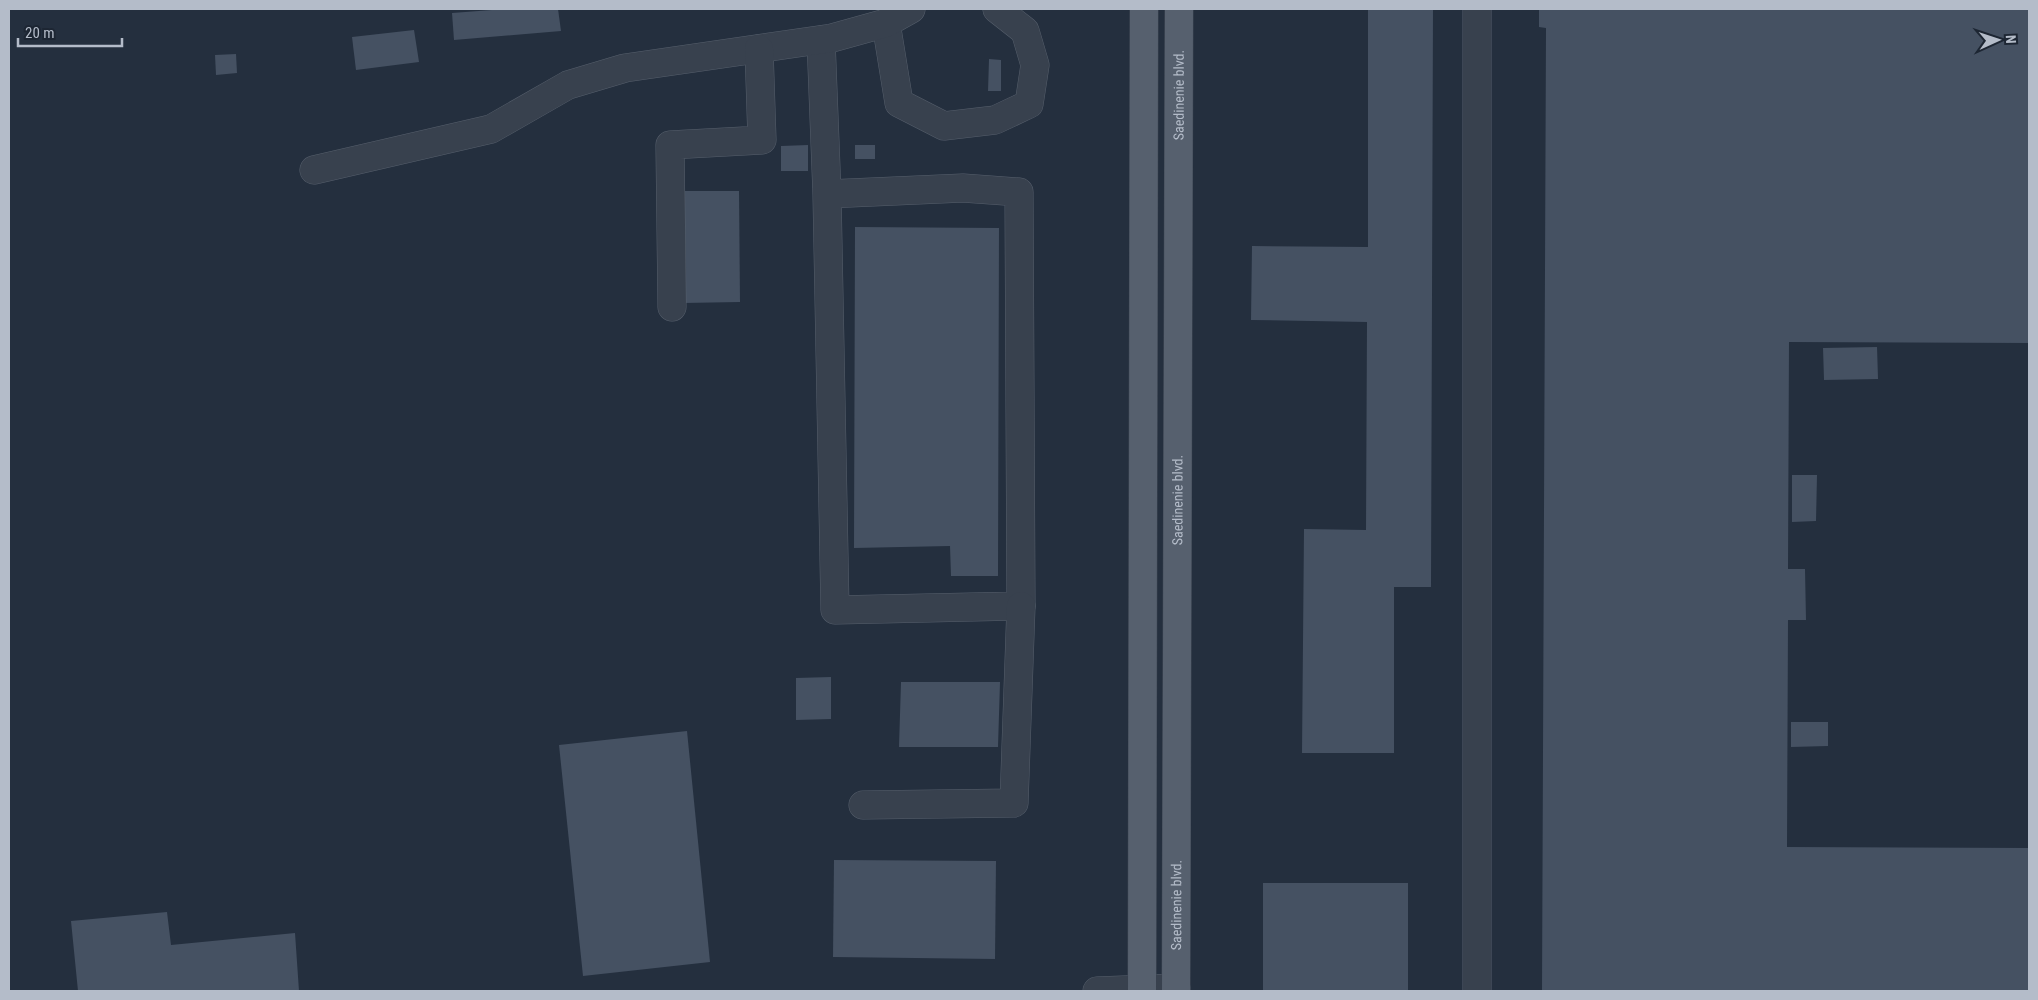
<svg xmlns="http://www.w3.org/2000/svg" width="2038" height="1000" font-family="'Roboto Condensed',sans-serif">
  <rect width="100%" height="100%" fill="#242f3e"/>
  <!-- building -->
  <g fill="#455162">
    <path d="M505,9H558L561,31L454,40L452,13Z"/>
    <path d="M1368,9H1433L1431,587H1394V753H1302L1304,529L1366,530L1367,322L1251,320L1252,246L1368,247Z"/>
    <path d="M1539,9H2029V343L1789,342L1788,569H1805L1806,620H1788L1787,847L2029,848V991H1542L1546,28L1539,27Z"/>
    <path d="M414,30L419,62L356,70L352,37Z"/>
    <path d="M236,54L237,73L216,75L215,55Z"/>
    <path d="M989,59L1001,60V91H988Z"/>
    <path d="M808,145V171H781V146Z"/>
    <rect x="855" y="145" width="20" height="14"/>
    <path d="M682,191H739L740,302L683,303Z"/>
    <path d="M855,227L999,228L998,576H951L950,546L854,548Z"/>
    <path d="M1877,347L1878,379L1824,380L1823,348Z"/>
    <path d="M1792,475H1817L1816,521L1792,522Z"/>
    <path d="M831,677V719L796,720V678Z"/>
    <path d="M901,682H1000L998,747H899Z"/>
    <path d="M1791,722H1828V746L1791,747Z"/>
    <path d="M687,731L710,962L583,976L559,745Z"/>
    <path d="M834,860L996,861L995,959L833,957Z"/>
    <rect x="1263" y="883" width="145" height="108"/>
    <path d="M167,912L171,945L295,933L299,991H78L71,921Z"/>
  </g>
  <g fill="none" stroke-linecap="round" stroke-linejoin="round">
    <!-- minor casing -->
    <g stroke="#565f6c" stroke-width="29">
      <g id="minor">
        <path d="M886,23L899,103L944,126L995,120L1029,104L1035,65L1025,31L997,9"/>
        <path d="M821,40L827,194L963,188L1019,192L1021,606L835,610L827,194"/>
        <path d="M314,170L491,129L568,85L625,68L832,38L886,23L911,9"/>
        <path d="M672,307L670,145L762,140L759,49"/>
        <path d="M863,805L1014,803L1021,606"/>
        <path d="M1097,991L1176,988"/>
        <path d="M1477,991V9"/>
      </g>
    </g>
    <!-- major casing -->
    <g stroke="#414a57" stroke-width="29">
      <g id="major">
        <path d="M1142,991L1144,9"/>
        <path id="s1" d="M1176,991L1179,9"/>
      </g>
    </g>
    <!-- minor -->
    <use href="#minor" stroke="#38414e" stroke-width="28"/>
    <!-- major -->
    <use href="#major" stroke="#56606e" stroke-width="28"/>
  </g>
  <g text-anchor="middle" stroke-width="5" stroke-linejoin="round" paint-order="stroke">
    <!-- street labels -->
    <g font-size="14" fill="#b4bcc9" stroke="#1d2633">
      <text dy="5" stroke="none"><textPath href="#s1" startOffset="896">Saedinenie blvd.</textPath></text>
      <text dy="5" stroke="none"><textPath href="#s1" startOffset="491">Saedinenie blvd.</textPath></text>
      <text dy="5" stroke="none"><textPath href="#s1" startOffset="86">Saedinenie blvd.</textPath></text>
    </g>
  </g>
  <!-- border -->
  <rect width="2038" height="1000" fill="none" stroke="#b4bcc9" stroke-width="20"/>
  <!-- north arrow -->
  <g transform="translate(1998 40) rotate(87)" stroke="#1d2633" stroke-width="4" paint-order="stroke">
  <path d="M0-4L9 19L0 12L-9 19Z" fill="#b4bcc9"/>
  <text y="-8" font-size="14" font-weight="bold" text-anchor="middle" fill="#b4bcc9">N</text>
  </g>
  <!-- scale -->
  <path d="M18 38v8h104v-8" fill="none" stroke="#b4bcc9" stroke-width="2.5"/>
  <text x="25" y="38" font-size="15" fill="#b4bcc9" stroke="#1d2633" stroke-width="4" paint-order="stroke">20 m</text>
</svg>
